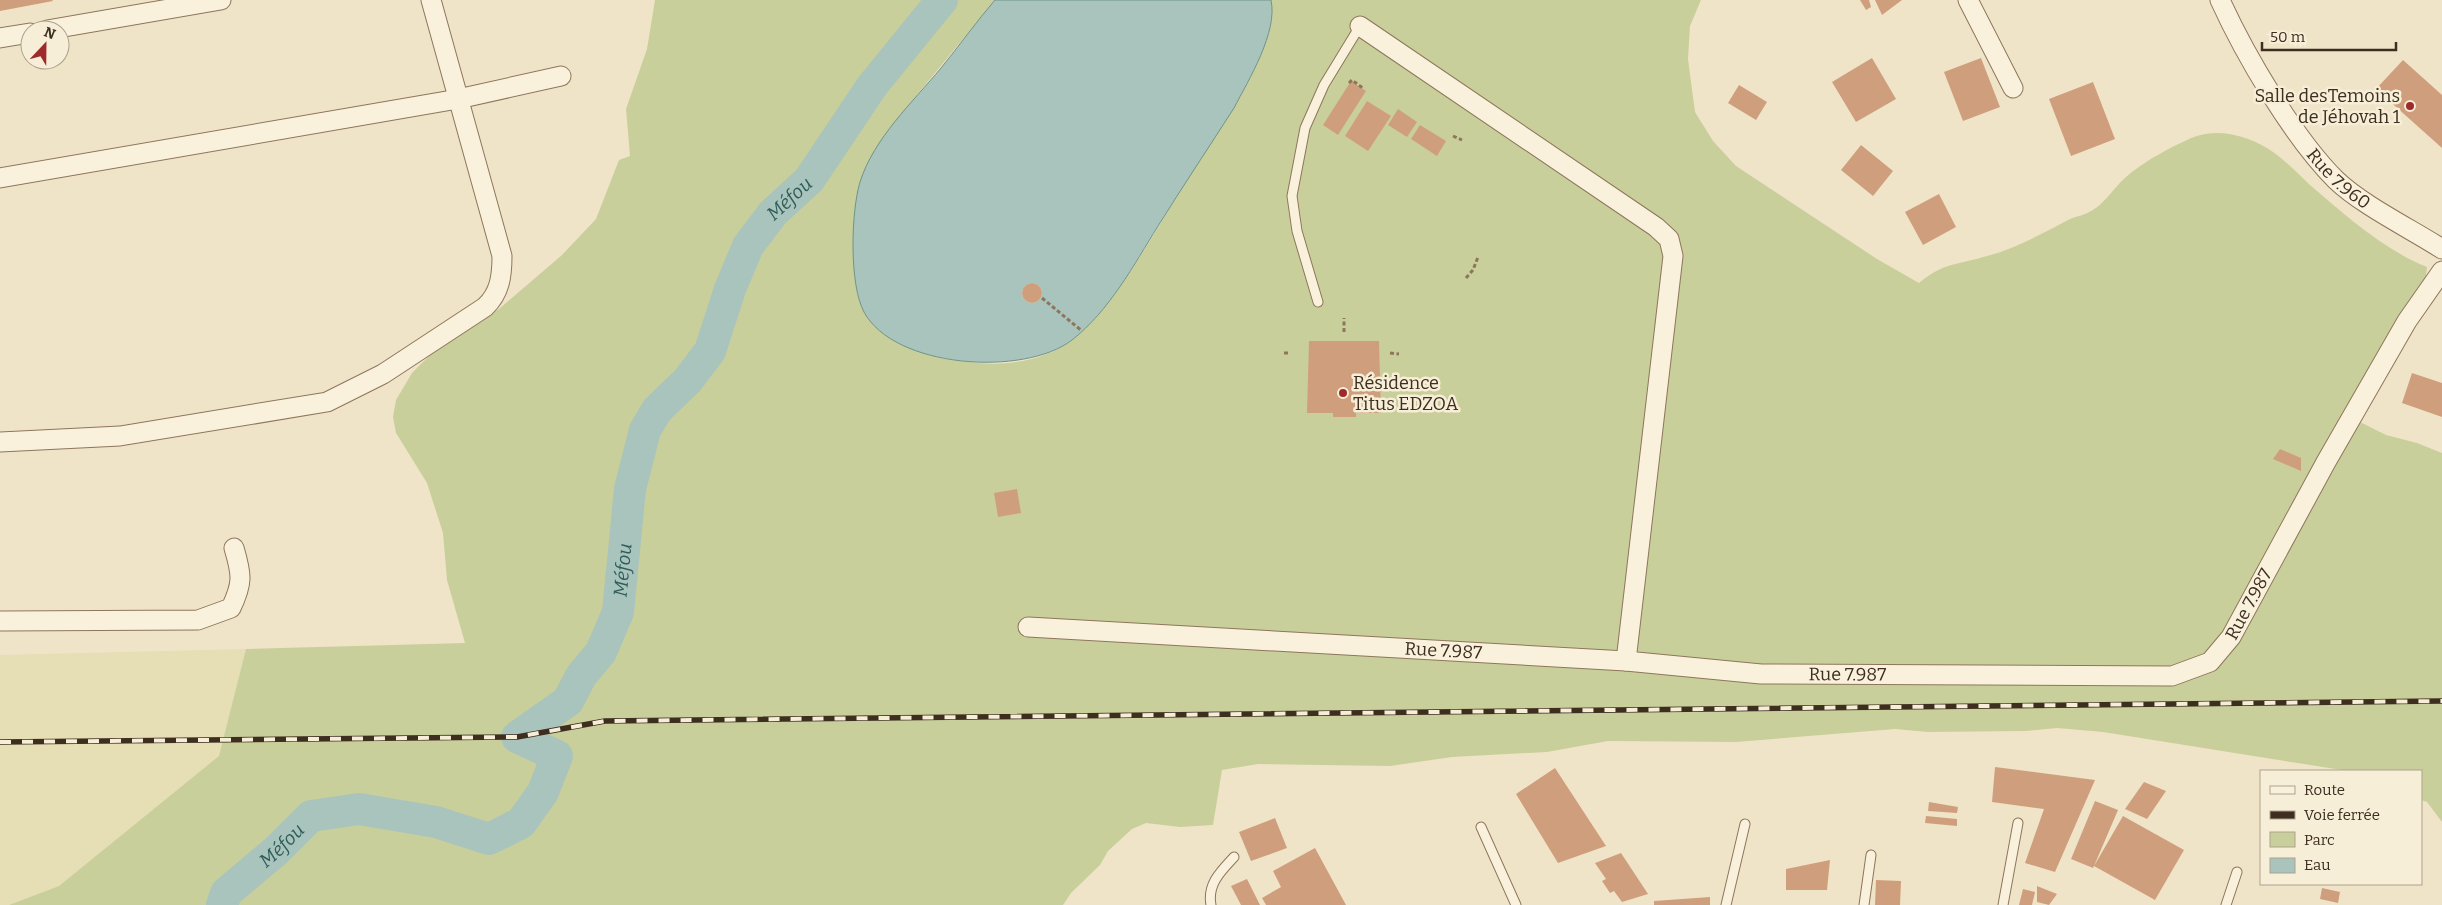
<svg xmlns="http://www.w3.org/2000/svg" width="2442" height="905" font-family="Bitter,serif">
  <rect width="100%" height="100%" fill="#f0e4c8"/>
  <!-- farmland -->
  <path fill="#e6deb5" d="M246,649L220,756L59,886L9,905H0V655Z"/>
  <!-- green -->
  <path fill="#c9cf9b" d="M655,0H995L903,112L867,166L860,182L857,204L855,267L857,290C875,307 900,337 919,350C932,359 956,360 971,362C1003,367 1045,361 1072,340C1118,304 1156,228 1188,178C1213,140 1281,45 1271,0H1701L1690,26L1688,59L1695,112L1713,141L1736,166L1877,259L1919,283C1944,262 1958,265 1987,256C2017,248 2043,233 2070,219C2077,216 2085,215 2091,211C2106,203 2114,187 2126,177C2143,162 2174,145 2194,137C2220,127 2252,137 2273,152C2286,161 2298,174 2310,185C2345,215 2384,250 2427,267L2425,284L2358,421L2386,435L2417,443L2442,453V822L2427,802L2421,800V771H2348L2103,732L2057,728L2026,731L1928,732L1895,729L1736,742L1608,741L1547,752L1452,757L1390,766L1258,764L1222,770L1213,825L1180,827L1146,823L1132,829L1108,851L1100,865L1071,893L1063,905H9L59,886L219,756L246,649L465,643L447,580L443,533L427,483L396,433L393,417L396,400L412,373L434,351L471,324L499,309L562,255L596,219L619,160L630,156L626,109L647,49Z"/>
  <!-- water -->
  <path fill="#a9c4bc" stroke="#6f938a" d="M995,0H1271C1278,32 1249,79 1234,108C1209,147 1183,186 1158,226C1134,265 1109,311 1072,340C1024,377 894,368 864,312C849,284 851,212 860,182C874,138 912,103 941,68C959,46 976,22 995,0Z"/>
  <!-- pier -->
  <circle fill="#f0e4c8" cx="1032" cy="293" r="10"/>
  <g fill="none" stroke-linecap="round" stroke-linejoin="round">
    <!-- river -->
    <path stroke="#a9c4bc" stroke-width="32" id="s1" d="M222,905L226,893L277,850L311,816L359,809L436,822L489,839L521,823L543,792L557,756L517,737L568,701L581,676L601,652L618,612L630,489L645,430L657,410L688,380L710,351L730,289L748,246L773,213L809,180L872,86L942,0"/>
  </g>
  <!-- building -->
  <g fill="#cf9f7d">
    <path d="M0,0H52L53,1L0,11Z"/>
    <path d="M1860,0H1869L1871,7L1866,10Z"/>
    <path d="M1875,0H1902L1882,15Z"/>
    <path d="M1872,58L1896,99L1856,122L1832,82Z"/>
    <path d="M1981,58L2000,107L1963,121L1944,72Z"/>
    <path d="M2403,60L2442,95V148L2376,89Z"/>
    <path d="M1351,81L1366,91L1338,135L1323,125Z"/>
    <path d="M2093,82L2115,139L2071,156L2049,99Z"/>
    <path d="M1739,85L1767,102L1756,120L1728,103Z"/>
    <path d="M1367,101L1391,116L1368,151L1345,136Z"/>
    <path d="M1398,109L1417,122L1407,137L1388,125Z"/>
    <path d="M1420,125L1446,141L1437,156L1411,139Z"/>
    <path d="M1861,145L1893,171L1873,196L1841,170Z"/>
    <path d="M1939,194L1956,227L1923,245L1905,212Z"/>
    <circle cx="1032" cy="293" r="10"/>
    <path d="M1309,341H1379L1381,413H1356V417H1333V413H1307Z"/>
    <path d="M2412,373L2442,383V417L2402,403Z"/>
    <path d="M2280,449L2301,458V471L2273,459Z"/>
    <path d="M1017,489L1021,513L998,517L994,493Z"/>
    <path d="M1995,767L2095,780L2055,872L2025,863L2044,809L1992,802Z"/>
    <path d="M1555,768L1606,846L1558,863L1516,794Z"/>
    <path d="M2144,782L2166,791L2147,819L2125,809Z"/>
    <path d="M2095,801L2118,810L2094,866L2123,816L2184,850L2155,900L2094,866L2093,868L2071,859Z"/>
    <path d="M1929,802L1958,807L1957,813L1928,811Z"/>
    <path d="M1926,816L1957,819V826L1925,823Z"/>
    <path d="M1275,818L1287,848L1251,861L1239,832Z"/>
    <path d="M1315,848L1346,905H1266L1262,898L1281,887L1273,871Z"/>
    <path d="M1621,853L1648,894L1622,902L1614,891L1610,893L1602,881L1606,879L1595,863Z"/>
    <path d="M1830,860L1827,890H1786V869Z"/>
    <path d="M1247,879L1260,905H1241L1231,886Z"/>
    <path d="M1876,880L1901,881L1900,905H1875Z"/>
    <path d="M2037,886L2057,894L2049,905L2037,902Z"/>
    <path d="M2322,888L2340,892L2338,903L2320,899Z"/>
    <path d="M2023,889L2035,892L2032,905H2019Z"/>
    <path d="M1710,897V905H1654V901Z"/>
  </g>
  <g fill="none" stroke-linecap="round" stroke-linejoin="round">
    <!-- lane casing -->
    <g stroke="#8d765c" stroke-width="11">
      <g id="lane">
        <path d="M1318,302L1297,231L1292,196L1305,128L1324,85L1360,26"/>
        <path d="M1481,827L1516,905"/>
        <path d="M1211,905C1207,884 1221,871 1234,857"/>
        <path d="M1726,905L1745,824"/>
        <path d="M1864,905L1871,855"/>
        <path d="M2003,905L2018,823"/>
        <path d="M2226,905L2237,872"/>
      </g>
    </g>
    <!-- street casing -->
    <g stroke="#8d765c" stroke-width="21">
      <g id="street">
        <path d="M1968,0L2013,88"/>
        <path id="s2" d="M2220,0C2245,55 2293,137 2336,180C2362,205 2411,229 2442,249"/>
        <path d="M1360,26L1656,227L1669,239L1673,256L1626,661"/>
        <path d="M47,30L221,0"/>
        <path d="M0,38L30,33"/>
        <path d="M0,178L458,99L561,76"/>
        <path d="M0,442L120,436L327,402L383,374L485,307C500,293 502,276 502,256L431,0"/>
        <path d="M0,621L198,620L231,608C243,583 242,575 234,548"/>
        <path id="s3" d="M1028,627L1626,661L1761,674L2172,676L2210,662L2231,637L2326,462L2407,321L2442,271"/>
      </g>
    </g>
    <!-- path -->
    <g stroke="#8d765c" stroke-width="3" stroke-dasharray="4 2.5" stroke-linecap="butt">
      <path d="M1349,83L1352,80L1364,89"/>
      <path d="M1453,136L1462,140"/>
      <path d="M1466,278L1473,270L1478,257"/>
      <path d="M1042,298L1082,331"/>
      <path d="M1344,332V318"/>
      <path d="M1284,353H1290"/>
      <path d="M1390,353L1399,354"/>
    </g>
    <!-- lane -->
    <use href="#lane" stroke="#faf1dc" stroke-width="9"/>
    <!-- street -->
    <use href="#street" stroke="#faf1dc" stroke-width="19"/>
    <!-- rail casing -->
    <g stroke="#3d2e20" stroke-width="5.5">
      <path id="rail" d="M0,742L517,737L605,721L2442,701"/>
    </g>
    <!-- rail -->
    <use href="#rail" stroke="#f7eed8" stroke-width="4" stroke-dasharray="11" stroke-linecap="butt"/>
  </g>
  <!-- markers -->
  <g fill="#9e2a2b" stroke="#f7eed8" stroke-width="2">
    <circle cx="2410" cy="106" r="5"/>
    <circle cx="1343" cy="393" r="5"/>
  </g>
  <g text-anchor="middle" stroke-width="5" stroke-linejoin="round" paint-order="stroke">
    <!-- poi labels -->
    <g font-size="18" fill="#3d2e20" stroke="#f7eed8" text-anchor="end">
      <text x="2400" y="102">Salle desTemoins<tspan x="2400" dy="21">de Jéhovah 1</tspan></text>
      <text x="1353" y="389" text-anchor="start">Résidence<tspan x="1353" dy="21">Titus EDZOA</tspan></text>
    </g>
    <!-- street labels -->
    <g font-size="18" fill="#3d2e20" stroke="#f7eed8">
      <text dy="6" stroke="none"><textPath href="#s2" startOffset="216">Rue 7.960</textPath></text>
      <text dy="6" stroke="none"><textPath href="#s3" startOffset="1256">Rue 7.987</textPath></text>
      <text dy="6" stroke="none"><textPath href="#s3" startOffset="416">Rue 7.987</textPath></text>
      <text dy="6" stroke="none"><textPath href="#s3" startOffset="821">Rue 7.987</textPath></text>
    </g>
    <!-- water labels -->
    <g font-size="19" font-style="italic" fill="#2f5d5a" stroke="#f7eed8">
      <text dy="7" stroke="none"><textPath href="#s1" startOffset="1094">Méfou</textPath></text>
      <text dy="7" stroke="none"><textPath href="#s1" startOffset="674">Méfou</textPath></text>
      <text dy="7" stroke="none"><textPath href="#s1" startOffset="86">Méfou</textPath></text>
    </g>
  </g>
  <!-- legend -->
  <rect x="2260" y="770" width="162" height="115" fill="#f7eed8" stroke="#ada18e"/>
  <rect x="2270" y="786" width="25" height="8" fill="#faf1dc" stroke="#ada18e"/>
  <text x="2304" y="795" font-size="15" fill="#3d2e20">Route</text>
  <rect x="2270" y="811" width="25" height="8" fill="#3d2e20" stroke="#ada18e"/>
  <text x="2304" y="820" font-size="15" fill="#3d2e20">Voie ferrée</text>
  <rect x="2270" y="832" width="25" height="15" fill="#c9cf9b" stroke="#ada18e"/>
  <text x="2304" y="845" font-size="15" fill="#3d2e20">Parc</text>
  <rect x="2270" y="858" width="25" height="15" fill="#a9c4bc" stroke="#ada18e"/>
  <text x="2304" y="870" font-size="15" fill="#3d2e20">Eau</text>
  <!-- north arrow -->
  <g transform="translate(45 45) rotate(22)"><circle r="24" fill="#f7eed8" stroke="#ada18e"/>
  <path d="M0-4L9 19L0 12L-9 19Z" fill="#9e2a2b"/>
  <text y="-8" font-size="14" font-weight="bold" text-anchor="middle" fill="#3d2e20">N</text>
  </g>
  <!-- scale -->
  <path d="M2262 42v8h134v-8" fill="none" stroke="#3d2e20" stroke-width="2.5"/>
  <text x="2270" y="42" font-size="15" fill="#3d2e20" stroke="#f7eed8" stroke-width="4" paint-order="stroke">50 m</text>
</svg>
